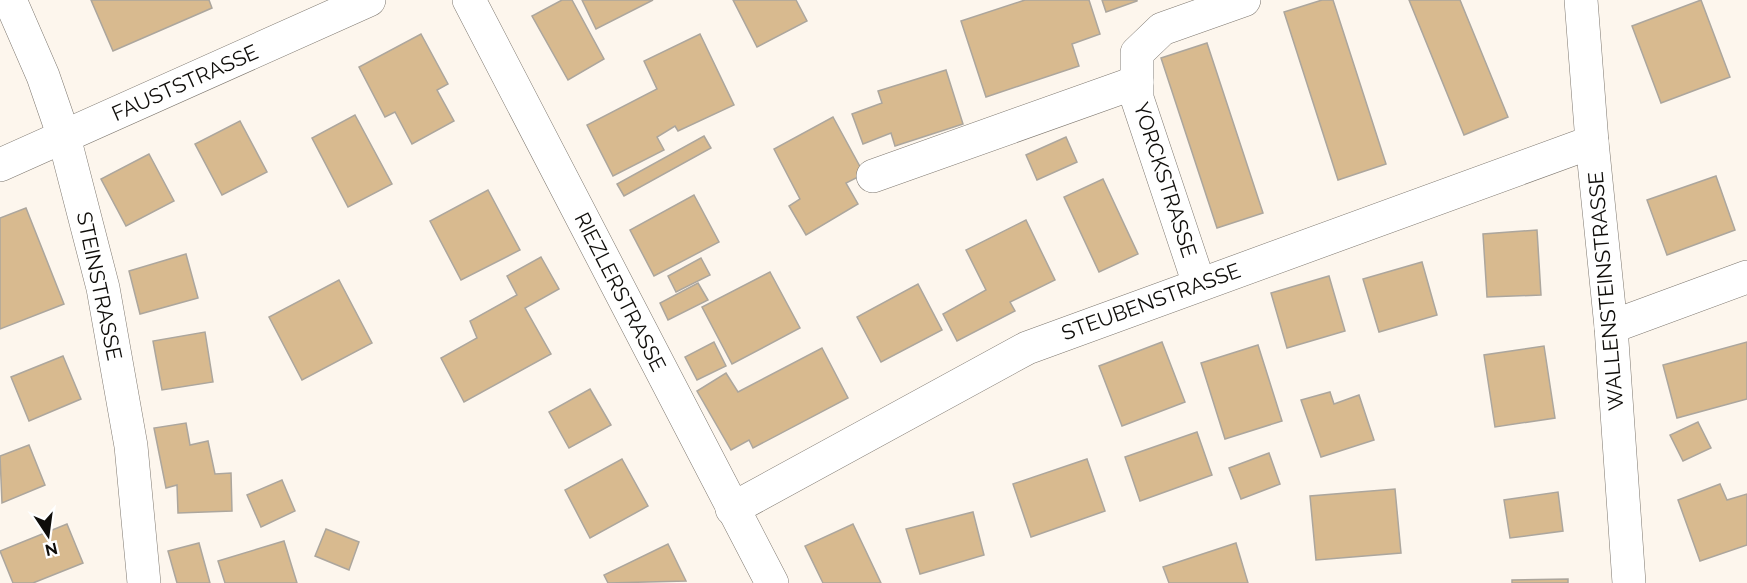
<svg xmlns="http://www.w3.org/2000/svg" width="1747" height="583" font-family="Raleway,sans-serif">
  <rect width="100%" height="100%" fill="#fdf6ed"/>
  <!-- building -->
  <g fill="#d8ba8f" stroke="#aca69d" stroke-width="1.5">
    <path d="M91,0H209L212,8L113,51Z"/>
    <path d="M562,0H572L604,59L568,80L532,16Z"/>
    <path d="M582,0H653L596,29Z"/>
    <path d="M733,0H796L807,21L757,47Z"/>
    <path d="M1025,0H1089L1100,34L1072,44L1079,66L986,97L961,21Z"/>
    <path d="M1102,0H1137V1L1106,12Z"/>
    <path d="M1322,0H1333L1386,164L1338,180L1284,12Z"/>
    <path d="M1409,0H1460L1508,117L1464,135Z"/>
    <path d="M1701,0L1730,77L1661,103L1632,26Z"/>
    <path d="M421,34L448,84L437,90L454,121L412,144L395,112L385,117L359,67Z"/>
    <path d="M700,34L734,105L678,131L675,126L657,137L664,150L613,176L587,125L657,89L644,61Z"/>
    <path d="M1207,43L1263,213L1217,228L1161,58Z"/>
    <path d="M946,70L963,124L895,146L891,133L863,144L852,114L882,103L878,91Z"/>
    <path d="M355,115L392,184L348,207L312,138Z"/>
    <path d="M833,117L864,174L846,183L858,204L806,235L789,206L800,199L774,149Z"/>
    <path d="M240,121L267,172L222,195L195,144Z"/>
    <path d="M704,136L711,148L624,196L617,184Z"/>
    <path d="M1066,137L1077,162L1037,180L1026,155Z"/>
    <path d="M149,154L174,201L126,226L101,179Z"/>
    <path d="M1716,176L1735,230L1667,255L1647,200Z"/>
    <path d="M1103,179L1138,254L1099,272L1064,197Z"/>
    <path d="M488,190L520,250L461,280L430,221Z"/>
    <path d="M694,195L719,242L654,276L630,230Z"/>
    <path d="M26,208L64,304L0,329V218Z"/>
    <path d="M1026,220L1055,280L1010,302L1015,311L957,341L943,314L986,290L966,250Z"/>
    <path d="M1537,230L1541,295L1487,297L1483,234Z"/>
    <path d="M186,254L198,298L140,314L129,271Z"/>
    <path d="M541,257L559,289L525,308L551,354L464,402L441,358L477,338L470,321L517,295L507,276Z"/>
    <path d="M701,258L710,275L676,292L668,276Z"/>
    <path d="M1422,262L1437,315L1379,332L1363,279Z"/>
    <path d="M770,272L800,328L732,364L702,307Z"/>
    <path d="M1329,276L1345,331L1287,348L1271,293Z"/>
    <path d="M339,280L372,343L302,380L269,317Z"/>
    <path d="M698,283L708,300L668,320L660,303Z"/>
    <path d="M918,284L942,330L881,362L857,317Z"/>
    <path d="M205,332L213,382L162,390L153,341Z"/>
    <path d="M714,342L726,366L697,380L685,357Z"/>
    <path d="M1162,342L1185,402L1122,426L1099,366Z"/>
    <path d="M1747,342V399L1677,418L1663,365Z"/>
    <path d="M1258,345L1282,421L1225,439L1201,363Z"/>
    <path d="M1544,346L1555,418L1495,427L1484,355Z"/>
    <path d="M822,348L848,398L753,448L749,440L731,450L697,391L726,373L738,392Z"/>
    <path d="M63,356L81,399L29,421L11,377Z"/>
    <path d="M590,389L611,425L569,448L549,412Z"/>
    <path d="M1330,392L1334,404L1359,395L1374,440L1321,457L1301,400Z"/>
    <path d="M1698,422L1711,448L1683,461L1670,435Z"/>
    <path d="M186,423L190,445L208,441L215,474L231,473L232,511L178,513L177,485L166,488L154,428Z"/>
    <path d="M1197,432L1212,475L1140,501L1125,457Z"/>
    <path d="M29,445L45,485L2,503L0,456Z"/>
    <path d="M1269,453L1280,484L1241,499L1229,468Z"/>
    <path d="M622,459L648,506L590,538L565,490Z"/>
    <path d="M1087,459L1105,511L1031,537L1013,484Z"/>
    <path d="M282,480L295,511L261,527L247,495Z"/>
    <path d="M1720,484L1727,500L1747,494V545L1700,561L1678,500Z"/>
    <path d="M1395,489L1401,553L1316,560L1310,496Z"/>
    <path d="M1558,492L1563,531L1510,538L1504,500Z"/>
    <path d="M973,512L984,555L920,574L906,529Z"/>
    <path d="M67,524L83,563L33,583H13L0,551Z"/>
    <path d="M853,524L881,583H823L805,546Z"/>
    <path d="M326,529L359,542L349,570L315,556Z"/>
    <path d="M284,541L297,583H225L218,561Z"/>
    <path d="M199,543L210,583H177L168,551Z"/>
    <path d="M1236,543L1248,583H1169L1163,567Z"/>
    <path d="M668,544L686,581L608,583L604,575Z"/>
    <path d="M1568,579V583H1512V580Z"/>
  </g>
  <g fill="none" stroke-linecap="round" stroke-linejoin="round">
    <!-- minor casing -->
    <g stroke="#7d776f" stroke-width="34">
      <g id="minor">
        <path d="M10,0L43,76L64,137L103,288L131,446L144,583"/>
        <path d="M469,0L772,583"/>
        <path d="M1581,0L1592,142L1611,327L1629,583"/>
        <path d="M0,165L369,0"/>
        <path d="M873,176L1137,82"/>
        <path d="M1199,284L1137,98V53L1162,29L1244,0"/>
        <path d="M1611,327L1747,277"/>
        <path d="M732,509L1027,348L1592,142"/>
      </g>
    </g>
    <!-- minor -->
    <use href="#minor" stroke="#fff" stroke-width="33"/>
  </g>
  <g text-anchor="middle" stroke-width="5" stroke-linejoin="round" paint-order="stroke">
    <!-- street labels -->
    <g font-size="21" fill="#0f0d0a" stroke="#fff">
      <text transform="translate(185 83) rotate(-24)" y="7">FAUSTSTRASSE</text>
      <text transform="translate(1165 180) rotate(72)" y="7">YORCKSTRASSE</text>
      <text transform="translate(99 286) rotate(78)" y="7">STEINSTRASSE</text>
      <text transform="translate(1606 291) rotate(-95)" y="7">WALLENSTEINSTRASSE</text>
      <text transform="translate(620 292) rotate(63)" y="7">RIEZLERSTRASSE</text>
      <text transform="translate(1151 302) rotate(-20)" y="7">STEUBENSTRASSE</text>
    </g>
  </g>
  <!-- north arrow -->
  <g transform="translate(48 535) rotate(167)" stroke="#ffffff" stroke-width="4.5" paint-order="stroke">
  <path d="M0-4.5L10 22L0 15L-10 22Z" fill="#0f0d0a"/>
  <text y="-9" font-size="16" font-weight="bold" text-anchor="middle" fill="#0f0d0a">N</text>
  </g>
</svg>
